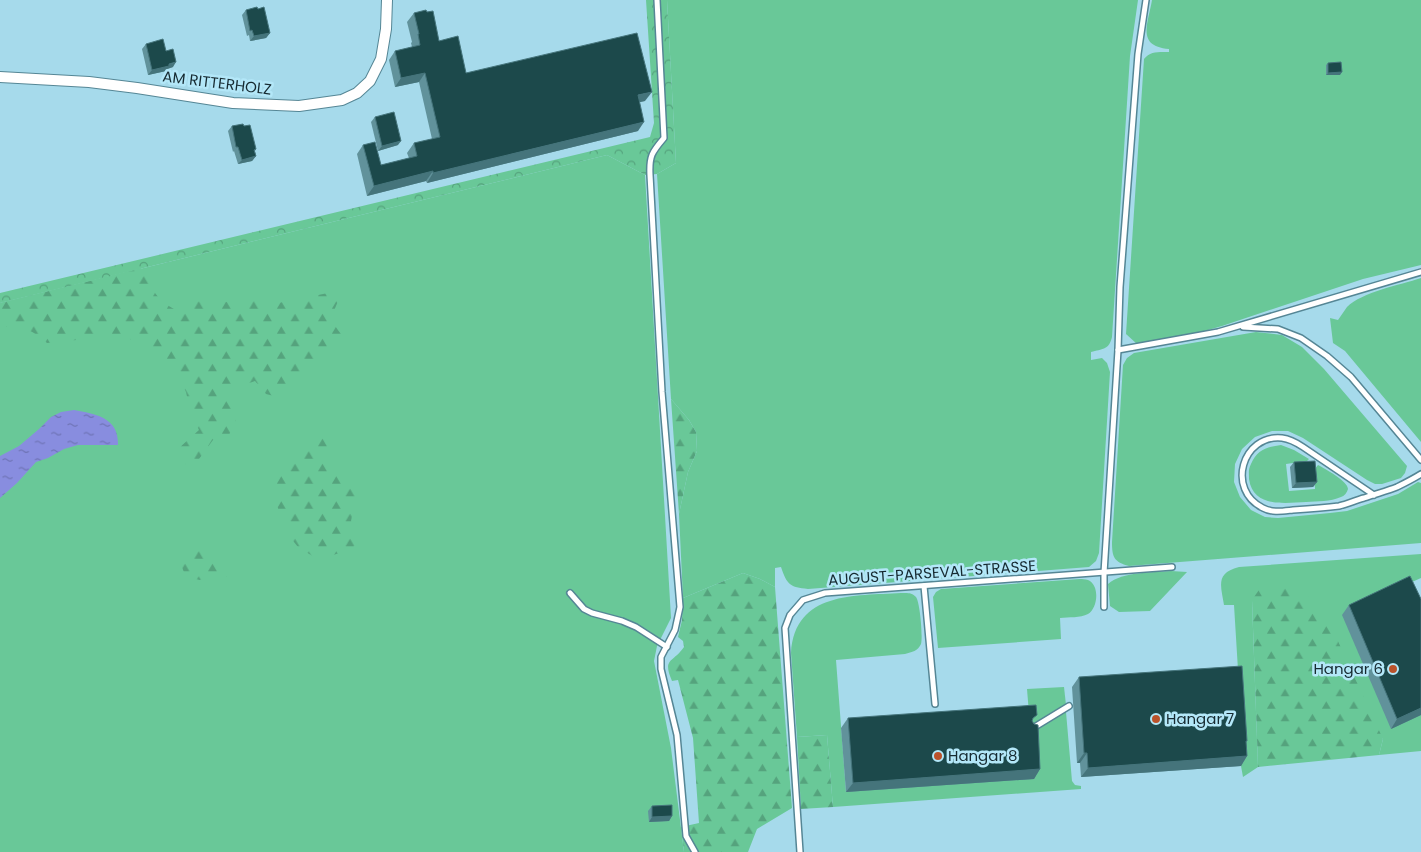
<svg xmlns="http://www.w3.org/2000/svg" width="1421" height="852" font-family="Poppins,sans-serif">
  <defs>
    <pattern id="forest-firs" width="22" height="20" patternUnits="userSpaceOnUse" patternTransform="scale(1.25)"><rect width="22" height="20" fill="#69c898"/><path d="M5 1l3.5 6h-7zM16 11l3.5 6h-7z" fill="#55a37d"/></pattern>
    <pattern id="park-crowns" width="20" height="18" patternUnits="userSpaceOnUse" patternTransform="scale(1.25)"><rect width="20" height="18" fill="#69c898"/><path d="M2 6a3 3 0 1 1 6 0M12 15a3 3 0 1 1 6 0" fill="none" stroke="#55a37d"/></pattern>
    <pattern id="water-ripples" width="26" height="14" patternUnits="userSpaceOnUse" patternTransform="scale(1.25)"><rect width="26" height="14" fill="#888ddf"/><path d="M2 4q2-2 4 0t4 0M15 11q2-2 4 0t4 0" fill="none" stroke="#6e73b5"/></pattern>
  </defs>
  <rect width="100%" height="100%" fill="#a6daeb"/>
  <!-- grass -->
  <g fill="#69c898">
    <path d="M667,0H1138L1130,56L1112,337C1109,350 1102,349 1091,352V360L1102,358L1107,363L1110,372L1099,553L1096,561L1089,567L808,589C790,587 787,585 781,567L775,568V587L760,579L743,573L683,598L679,514L688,472L697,451L696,432L689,420L671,399L657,174L676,163Z"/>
    <path d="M1152,0H1421V265L1363,279L1222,326L1201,332L1137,344L1126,334L1144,59C1150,51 1159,52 1169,52V49C1136,46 1148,24 1152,0Z"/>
    <path d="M607,155L645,175L671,618L657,646L654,661L671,748L684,852H0V303Z"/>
    <path d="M1421,278V442L1345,351L1333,343L1330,318L1338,320C1341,316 1344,311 1347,307C1362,292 1400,285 1421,278Z"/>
    <path d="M1256,332L1282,335L1302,347L1324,369L1407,466L1405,473L1401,478L1382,484H1375L1367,480L1303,438L1288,431H1272L1255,437L1242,449L1235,464L1234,482L1240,497L1251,510L1265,517L1278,518L1330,513L1347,511L1398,494L1418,482L1421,483V543L1129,566C1114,562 1112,557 1112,542L1123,365L1127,358L1134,353Z"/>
    <path d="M1281,445L1294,450L1309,459L1307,461L1286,464L1289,491L1315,489L1314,470L1318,465C1325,469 1348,481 1348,489C1347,493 1344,496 1341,497C1330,502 1318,501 1306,502C1285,503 1253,508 1249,479C1249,473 1248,470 1251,464C1257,450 1266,447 1281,445Z"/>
    <path d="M1421,554V578L1403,586L1421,715V751L1379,755L1383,739L1252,601L1258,767L1243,777L1241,766L1238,670L1234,605H1224C1221,586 1215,573 1239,567Z"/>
    <path d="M1171,571L1187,572L1150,611L1119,612L1110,606L1108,584C1123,571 1152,573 1171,571Z"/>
    <path d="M1080,579C1082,579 1085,579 1088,580C1100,585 1098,608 1088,614C1080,618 1069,617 1060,618L1061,639L938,648L933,597L936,592L941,589Z"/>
    <path d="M901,593C906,593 912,592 916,597C920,602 923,637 921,644C918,651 912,652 905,654L836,660L846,792L1031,733L1066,712L1072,781L1075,785L1081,786V789L833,807L827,735L797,737L791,653C795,591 855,596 901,593Z"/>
    <path d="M1064,687L1066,705L1030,726L1027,689Z"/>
  </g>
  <!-- forest -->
  <g fill="url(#forest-firs)">
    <path d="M141,268C153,290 156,301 180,312L196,301L216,303L254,299L278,303L333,292L339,297C338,305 330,314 333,322C335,327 340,332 343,336L278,397L266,394L255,381L241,386L231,398L236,421L229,435L213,440L199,459L190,468L179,458V448L199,430L191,414L186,392L177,374L160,355L130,339L116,336L47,343C31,328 21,327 0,326V303Z"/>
    <path d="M671,399L689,420L696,432L697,451L688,472L679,514Z"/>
    <path d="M332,434L336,444L326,455C335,469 348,479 357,492L351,521L358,541L352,549L330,556L314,557L298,547L285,531L272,489L276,475L306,444Z"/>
    <path d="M191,550H202L209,553L216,562L232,570L229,577L219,574L200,580L186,577L181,565L183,555Z"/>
    <path d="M743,573L760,579L775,587L792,808L757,829L748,852H684L681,827L699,823L693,738L678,680L672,681C662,658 673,663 684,647L683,641L678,637L682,620L683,598Z"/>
    <path d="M1296,585L1325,613L1383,739L1379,755L1258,767L1252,600L1261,587Z"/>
    <path d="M827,735L833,807L801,809L797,737Z"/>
  </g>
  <!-- park -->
  <path fill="url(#park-crowns)" d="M646,0H667L676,163L657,174L645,175L607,155L0,303V293L650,137L654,123Z"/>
  <!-- water -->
  <path fill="url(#water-ripples)" d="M74,410C95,414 119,417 118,445H78L64,449L48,458L36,462L17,483L0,498V456L19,446L39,429L51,417L61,412Z"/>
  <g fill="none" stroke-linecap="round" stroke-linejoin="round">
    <!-- lane casing -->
    <g stroke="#558695" stroke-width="8">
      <g id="lane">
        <path d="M657,0L664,138C652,152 649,156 650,175L662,392L680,607L675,630L661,657V669L677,735L686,836L695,852"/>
        <path d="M1243,327L1278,329L1301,338L1327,356L1351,377L1421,460"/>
        <path d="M1118,350L1218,332L1421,272"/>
        <path d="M1374,495L1303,447C1297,443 1290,439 1282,438C1242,434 1226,490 1263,508C1272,513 1283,511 1293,510C1309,509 1324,508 1339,506C1348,504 1356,500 1364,498C1375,494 1387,491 1397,487C1405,483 1413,479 1421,474"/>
        <path d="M924,586L935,704"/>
        <path d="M570,593L584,609L592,613L622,621L636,627L667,647"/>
        <path d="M1104,607V573L1118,350L1120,287L1138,54L1146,0"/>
        <path d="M1033,728L1069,706"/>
        <path d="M800,852L785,628L790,615L803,600L825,593L1172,567"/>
      </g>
    </g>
    <!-- street casing -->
    <g stroke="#558695" stroke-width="12">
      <path id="street" d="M0,77L89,82L137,88L233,103L299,106L342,100L357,93L370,81L381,59L386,29L387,0"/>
    </g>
    <!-- lane -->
    <use href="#lane" stroke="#fff" stroke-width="5"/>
    <!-- street -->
    <use href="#street" stroke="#fff" stroke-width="10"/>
  </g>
  <!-- wall -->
  <g fill="#61929b">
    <path d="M246,10L270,33L266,38L250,41L249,35L247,36L242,15Z"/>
    <path d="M414,13L439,41L466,73L645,101L639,102L638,131L427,183L426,181L367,196L357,154L363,145L381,165L409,158L407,153L414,143L432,139L419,82L395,87L389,60L395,51L412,47L411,43L412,42L407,22Z"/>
    <path d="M146,44L166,51L173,67L167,69L166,71L148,75L142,49Z"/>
    <path d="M1328,63L1340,75H1326V65Z"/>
    <path d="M375,117L398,145L378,151L371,122Z"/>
    <path d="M232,126L256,149L255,151L256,156L252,161L238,164L234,151L233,152L228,131Z"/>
    <path d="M1294,462L1317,482L1313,487L1292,488L1290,467Z"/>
    <path d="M1421,599V715L1391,729L1342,615L1349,605Z"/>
    <path d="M1079,677L1247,741L1246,742L1247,756L1241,766L1081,777L1080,763H1077L1072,687Z"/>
    <path d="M848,718L1033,721L1040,769L1034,779L846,792L841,728Z"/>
    <path d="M652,806L672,816L669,821L649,822L648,811Z"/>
  </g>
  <!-- shaded-wall -->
  <g fill="#45747b">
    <path d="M270,33L266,38L250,41L254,36Z"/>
    <path d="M176,62L173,67L167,69L166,71L148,75L152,70Z"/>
    <path d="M1342,72L1340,75H1326L1328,73Z"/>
    <path d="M425,73L419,82L395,87L401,78Z"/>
    <path d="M652,92L645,101L631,104L638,95Z"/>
    <path d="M644,122L638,131L427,183L433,173Z"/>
    <path d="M401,141L398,145L378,151L382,146Z"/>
    <path d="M256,156L252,161L238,164L242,160Z"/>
    <path d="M433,171L426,181L367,196L374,186Z"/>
    <path d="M1317,482L1313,487L1292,488L1296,483Z"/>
    <path d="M1421,708V715L1391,729L1397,719Z"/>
    <path d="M1084,753H1087L1080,763H1077Z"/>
    <path d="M1247,756L1241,766L1081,777L1088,768Z"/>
    <path d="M1040,769L1034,779L846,792L853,783Z"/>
    <path d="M672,816L669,821L649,822L652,817Z"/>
  </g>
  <!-- building -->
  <g fill="#1c494b" stroke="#45747b">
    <path d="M257,7L258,9L264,7L270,33L254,36L252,30L250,31L246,10Z"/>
    <path d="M426,10L427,12L433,11L439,41L458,36L466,73L637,33L652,92L638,95L644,122L433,173V171L374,186L363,145L375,142L381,165L417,156L414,143L440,137L425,73L401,78L395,51L420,45L418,34H419L414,13Z"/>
    <path d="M163,39L166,51L173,49L176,62L169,64V66L152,70L146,44Z"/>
    <path d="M1341,62L1342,72L1328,73V63Z"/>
    <path d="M394,112L401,141L382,146L375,117Z"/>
    <path d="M243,124L244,126L250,125L256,149L254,150L256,156L242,160L238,147H236L232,126Z"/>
    <path d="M1315,461L1317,482L1296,483L1294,462Z"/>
    <path d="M1410,576L1421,599V708L1397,719L1349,605Z"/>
    <path d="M1242,666L1247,741H1246L1247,756L1088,768L1087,753H1084L1079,677Z"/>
    <path d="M1036,705L1037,715L1033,718L1032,721L1034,724L1038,725L1040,769L853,783L848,718Z"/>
    <path d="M672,805V816L652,817V806Z"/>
  </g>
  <!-- markers -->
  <g fill="#ba522b" stroke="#b3e7f8" stroke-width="2">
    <circle cx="1393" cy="669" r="5"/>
    <circle cx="1156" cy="719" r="5"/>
    <circle cx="938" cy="756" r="5"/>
  </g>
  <g text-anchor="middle" stroke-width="5" stroke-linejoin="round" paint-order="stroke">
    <!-- street labels -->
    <g font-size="15" fill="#162a31" stroke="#b3e7f8">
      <text transform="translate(217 83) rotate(7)" y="5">AM RITTERHOLZ</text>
      <text transform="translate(932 573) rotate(-4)" y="5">AUGUST-PARSEVAL-STRASSE</text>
    </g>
    <!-- poi labels -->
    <g font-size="15" fill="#162a31" stroke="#b3e7f8" text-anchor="start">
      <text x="1383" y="674" text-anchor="end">Hangar 6</text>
      <text x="1166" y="724">Hangar 7</text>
      <text x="948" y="761">Hangar 8</text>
    </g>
  </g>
</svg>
